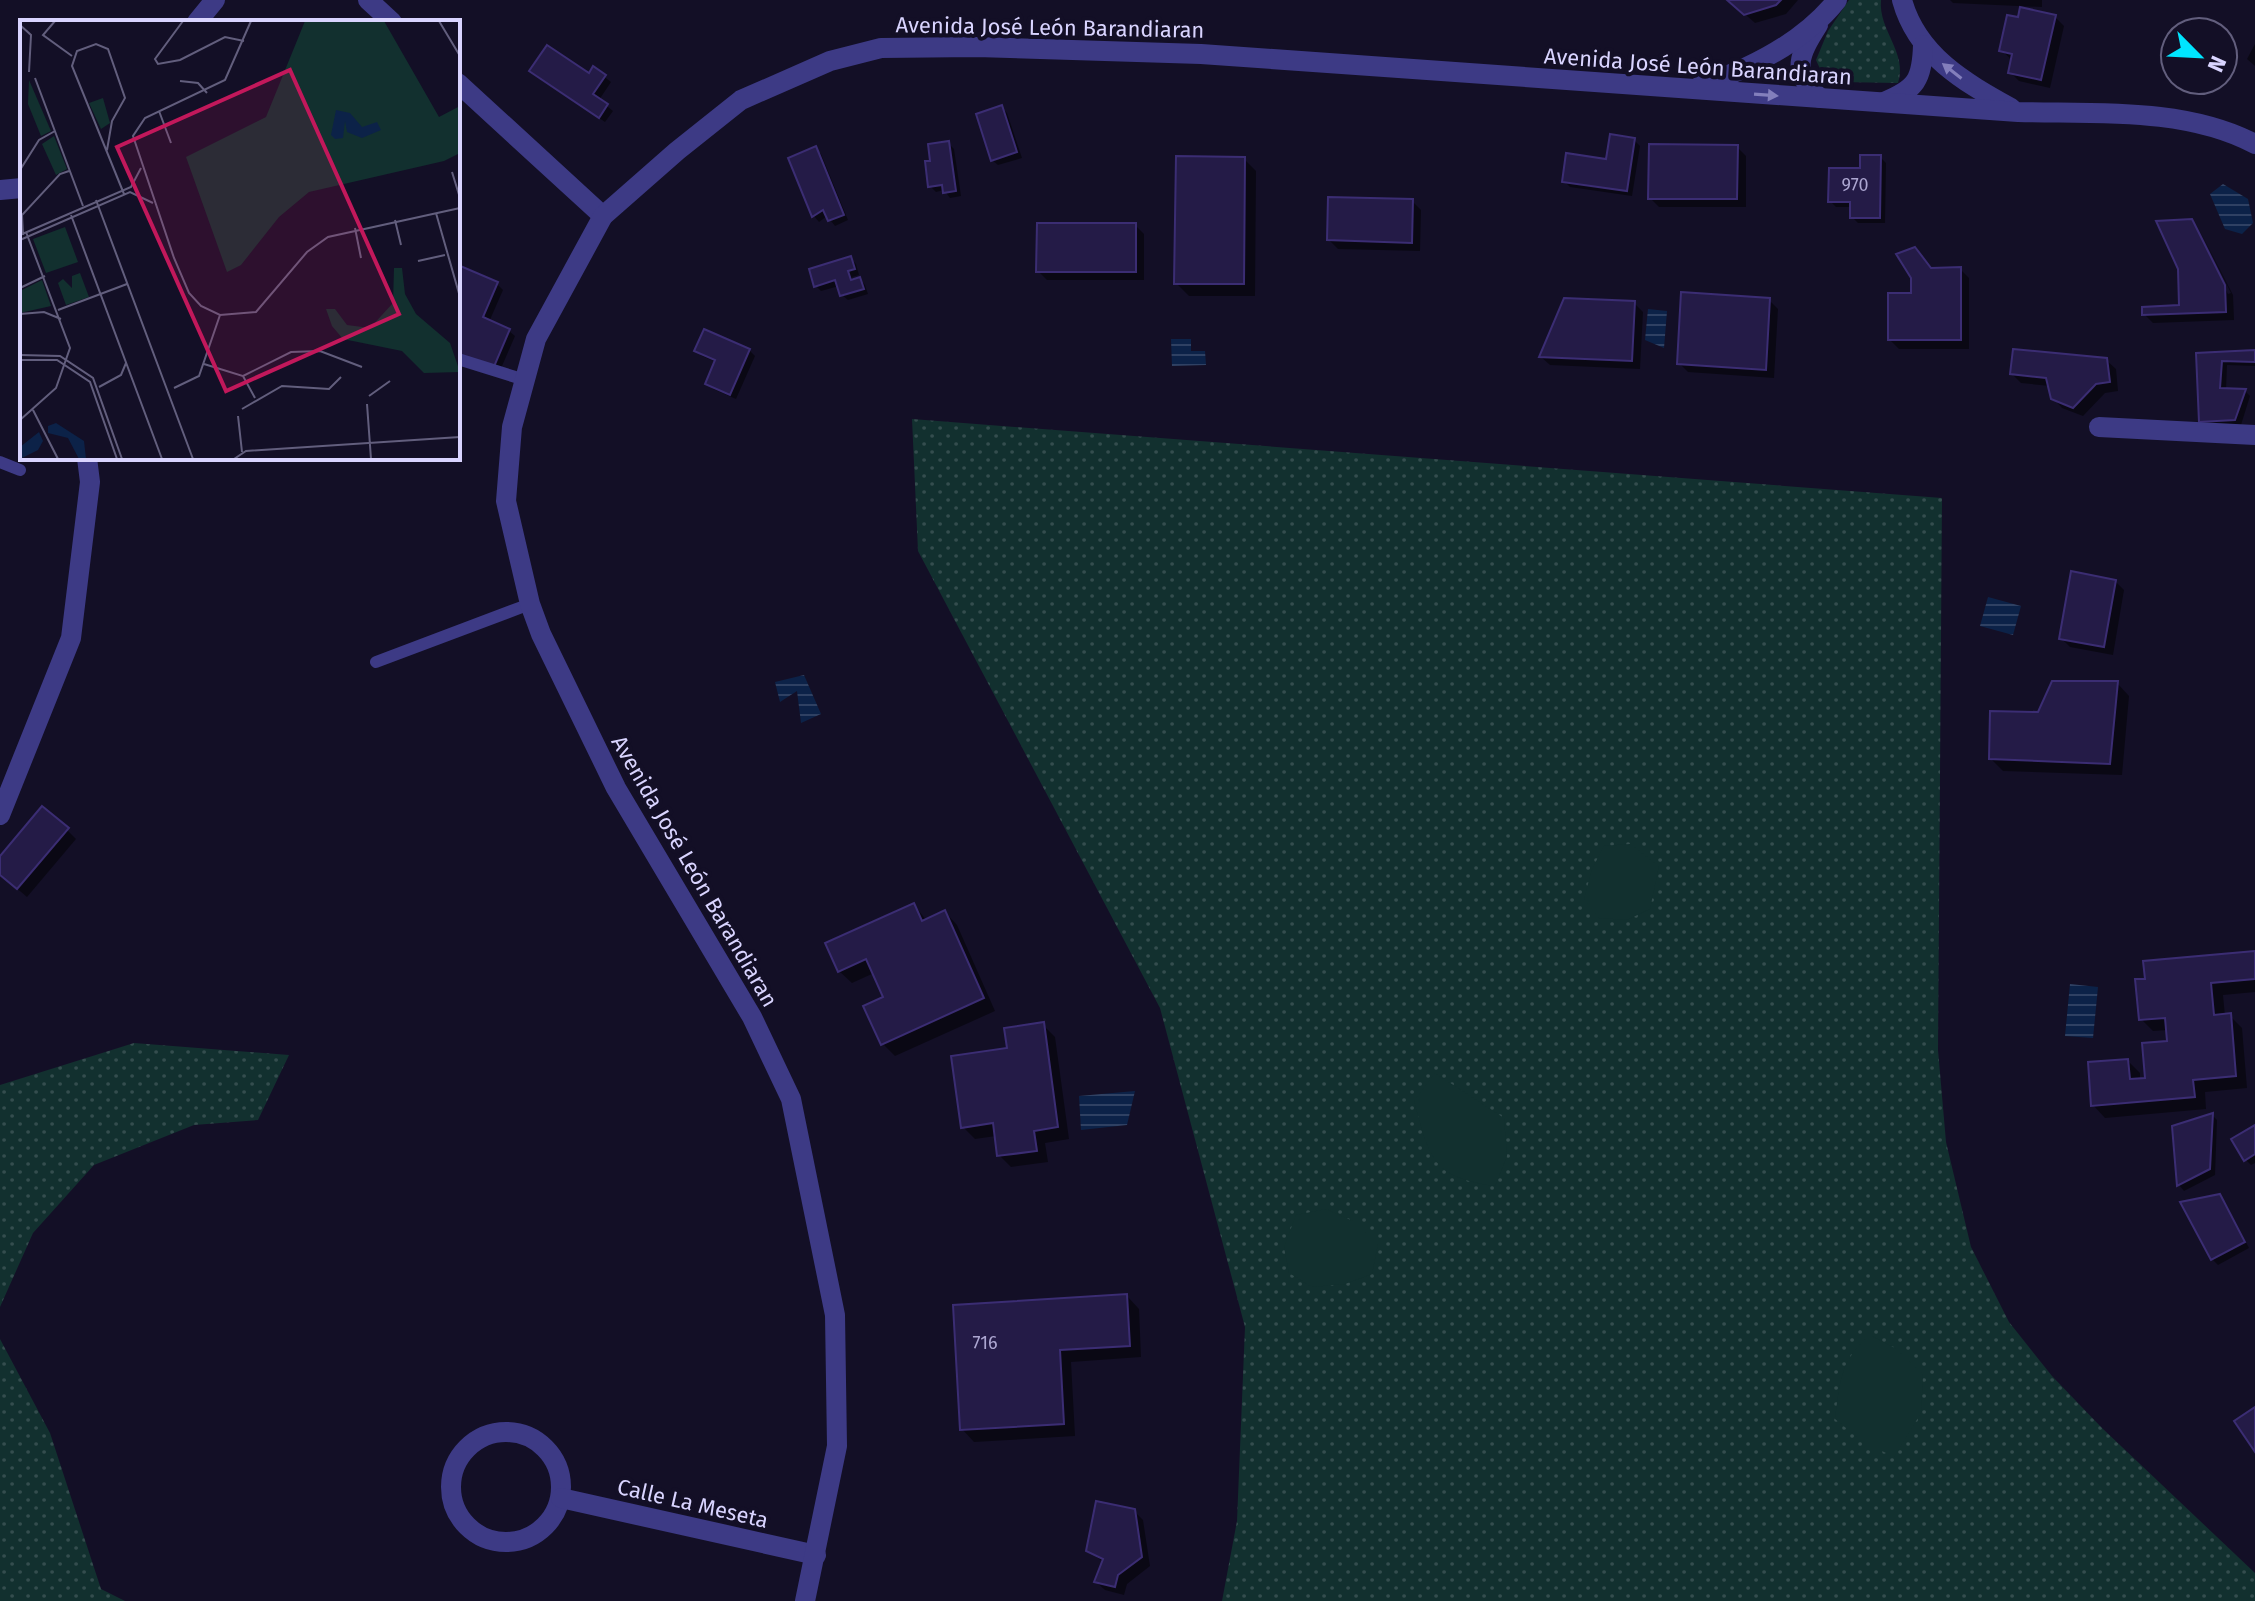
<svg xmlns="http://www.w3.org/2000/svg" width="2255" height="1601" font-family="'Fira Sans',sans-serif">
  <defs>
    <pattern id="grass-dots" width="8" height="8" patternUnits="userSpaceOnUse" patternTransform="scale(2)"><rect width="8" height="8" fill="#12302f"/><path d="M2 2h.1M6 6h.1" fill="none" stroke="#344d4e" stroke-width="1.8" stroke-linecap="round"/></pattern>
    <pattern id="water-rules" width="6" height="5" patternUnits="userSpaceOnUse" patternTransform="scale(2)"><rect width="6" height="5" fill="#0c2248"/><path d="M0 2.5h6" fill="none" stroke="#2f4163"/></pattern>
  </defs>
  <rect width="100%" height="100%" fill="#130f26"/>
  <!-- grass -->
  <g fill="url(#grass-dots)">
    <path d="M1849,0H1881C1878,30 1908,53 1898,83L1840,82L1822,73L1816,60L1828,31Z"/>
    <path d="M912,419L1942,498L1938,1050L1946,1142L1971,1247L2009,1322L2052,1376L2102,1428L2255,1573V1601H1222L1237,1521L1245,1327L1160,1008L918,551Z"/>
    <path d="M134,1043L289,1055L258,1120L194,1125L94,1165L33,1233L0,1307V1085Z"/>
    <path d="M0,1339L50,1433L101,1589L125,1601H0Z"/>
  </g>
  <!-- pitch -->
  <g fill="#12302f">
    <path d="M1630,844L1659,866L1650,909L1627,920L1599,918L1584,899L1592,869L1604,846Z"/>
    <path d="M1435,1073L1504,1118L1507,1156L1495,1186C1431,1177 1430,1158 1414,1101Z"/>
    <path d="M1326,1209L1353,1221L1378,1244L1372,1274L1345,1284L1312,1287L1289,1273L1284,1247L1296,1215Z"/>
    <path d="M1870,1335L1895,1348L1923,1374L1921,1413L1894,1457L1862,1441L1835,1419C1840,1382 1840,1360 1870,1335Z"/>
  </g>
  <!-- water -->
  <g fill="url(#water-rules)">
    <path d="M2223,184L2248,199L2253,223L2242,234L2225,229L2210,194Z"/>
    <path d="M1648,309L1667,311L1664,348L1645,340Z"/>
    <path d="M1171,339H1191V351H1205L1206,365L1172,366Z"/>
    <path d="M1988,597L2021,606L2013,635L1980,626Z"/>
    <path d="M804,675L821,714L801,723L797,691L780,702L775,682Z"/>
    <path d="M2070,984L2098,987L2093,1038L2065,1036Z"/>
    <path d="M1135,1091L1127,1125L1081,1130L1079,1096Z"/>
  </g>
  <!-- shadow -->
  <g fill="#0007">
    <path d="M1729,0H1798L1786,14L1755,23Z"/>
    <path d="M1950,0H2042V7L1953,3Z"/>
    <path d="M2055,17L2064,26L2050,88L2019,81L2010,72L2012,60L2001,50L2019,20Z"/>
    <path d="M2255,44V66L2247,59Z"/>
    <path d="M594,69L611,82L599,100L613,111L605,122L538,76L590,75Z"/>
    <path d="M1002,108L1007,113L1022,158L998,165L992,160Z"/>
    <path d="M1634,140L1640,146L1632,196L1570,187L1564,181L1608,162Z"/>
    <path d="M948,143L954,149L961,196L950,198L944,190L936,192L930,186L933,162Z"/>
    <path d="M1737,147L1746,156V207H1659L1650,198Z"/>
    <path d="M815,148L821,154L848,220L835,226L827,216L819,222L814,216L790,159Z"/>
    <path d="M1880,157L1886,163L1885,223H1858L1852,217V207H1836L1830,201L1862,170Z"/>
    <path d="M1244,159L1256,171L1255,296H1189L1176,283Z"/>
    <path d="M1412,201L1421,210L1420,251L1338,249L1329,240Z"/>
    <path d="M2191,221L2197,227H2194L2228,294L2231,293L2199,229L2233,295L2234,320L2153,323L2144,314L2181,307Z"/>
    <path d="M1135,225L1144,234V280H1047L1038,271Z"/>
    <path d="M1915,249L1932,270L1960,269L1969,278V349H1899L1890,340L1913,295Z"/>
    <path d="M850,258L856,264L859,275L852,277L854,281L860,279L865,285L868,294L848,300L842,295L839,286L821,291L816,286Z"/>
    <path d="M458,267L497,284L503,290L489,322L509,331L515,336L499,373L458,355Z"/>
    <path d="M1769,300L1778,309L1774,378L1688,372L1679,363Z"/>
    <path d="M1634,303L1643,312L1640,369L1550,365L1541,357Z"/>
    <path d="M749,350L755,356L736,399L713,389L707,383L716,362L702,356L696,351Z"/>
    <path d="M2255,352V366L2227,365L2226,390L2245,391L2250,396L2241,425L2206,426L2201,421L2198,355Z"/>
    <path d="M2106,360L2116,369L2118,391L2105,393L2083,416L2062,408L2053,398L2050,386L2021,383L2012,374Z"/>
    <path d="M2115,581L2124,590L2113,655L2070,647L2061,638Z"/>
    <path d="M2117,683L2129,696L2122,775L2003,771L1991,759L2040,714Z"/>
    <path d="M67,830L76,839L27,897L0,874V859Z"/>
    <path d="M914,905L927,921L945,912L957,925L995,1011L895,1056L883,1044L885,998L874,973L852,983L839,971Z"/>
    <path d="M2255,953V992L2223,995L2225,1016H2230L2242,1028L2247,1088L2205,1092L2206,1109L2105,1118L2093,1105L2128,1061L2140,1073V1081L2147,1080L2169,1043L2168,1030L2153,1031L2141,1019Z"/>
    <path d="M1043,1025L1055,1037L1069,1139L1045,1143L1048,1162L1011,1167L999,1155L996,1136L975,1139L963,1127L1009,1050Z"/>
    <path d="M2212,1115L2217,1120L2215,1175L2184,1191L2179,1185L2174,1128Z"/>
    <path d="M2255,1127V1163L2251,1165L2246,1160Z"/>
    <path d="M2219,1196L2225,1202L2249,1248L2218,1265L2212,1259Z"/>
    <path d="M1127,1296L1139,1309L1141,1357L1071,1362L1075,1436L974,1442L962,1429L955,1307Z"/>
    <path d="M1134,1511L1143,1520L1150,1566L1127,1584L1124,1595L1105,1590L1096,1582L1103,1562L1088,1550Z"/>
  </g>
  <!-- building -->
  <g fill="#241b47" stroke="#3b2d73" stroke-width="2">
    <path d="M1727,0H1781L1776,5L1744,15Z"/>
    <path d="M2020,7L2056,15L2041,80L2008,73L2012,54L1999,51L2007,15L2018,17Z"/>
    <path d="M547,45L589,73L593,66L606,75L593,94L608,104L599,118L529,71Z"/>
    <path d="M1002,105L1017,152L991,161L976,114Z"/>
    <path d="M1610,134L1635,138L1627,191L1562,182L1566,153L1606,159Z"/>
    <path d="M949,141L956,191L943,193L942,185L928,187L925,161H930L928,144Z"/>
    <path d="M1649,144L1738,145L1737,199H1648Z"/>
    <path d="M816,146L844,215L828,221L823,210L812,217L788,158Z"/>
    <path d="M1860,155H1881L1880,218H1850V202H1828L1829,168H1860Z"/>
    <path d="M1176,156L1245,157L1244,284H1174Z"/>
    <path d="M1328,197L1413,199L1412,243L1327,240Z"/>
    <path d="M2192,219L2225,285L2226,312L2142,315V307L2179,305L2178,269L2156,221Z"/>
    <path d="M1037,223H1136V272H1036Z"/>
    <path d="M1915,247L1931,268L1961,267V340H1888V293H1911V278L1896,254Z"/>
    <path d="M851,256L855,269L848,271L851,280L860,277L864,289L840,296L835,280L814,287L809,269Z"/>
    <path d="M458,265L498,282L483,317L510,329L493,369L458,354Z"/>
    <path d="M1681,292L1770,298L1766,370L1677,364Z"/>
    <path d="M1564,298L1635,301L1632,361L1539,357Z"/>
    <path d="M704,329L750,349L730,395L705,384L715,360L694,351Z"/>
    <path d="M2013,349L2107,358L2110,382L2096,384L2073,408L2051,399L2046,378L2010,374Z"/>
    <path d="M2255,350V362L2222,361L2220,388L2246,389L2235,420L2199,422L2196,353Z"/>
    <path d="M2071,571L2116,580L2104,647L2059,639Z"/>
    <path d="M2052,681H2118L2110,764L1989,759L1990,711L2038,712Z"/>
    <path d="M42,806L69,828L17,889L0,875V856Z"/>
    <path d="M914,903L922,921L945,910L984,998L881,1045L863,1006L883,997L866,959L838,972L825,943Z"/>
    <path d="M2255,951V979L2211,983L2214,1015L2231,1013L2236,1076L2193,1080L2195,1097L2091,1106L2088,1062L2128,1059L2130,1079L2145,1078L2142,1043L2167,1041L2165,1018L2139,1020L2135,979H2145L2143,961Z"/>
    <path d="M1044,1022L1058,1127L1034,1131L1037,1151L997,1156L993,1123L961,1128L951,1056L1007,1048L1004,1028Z"/>
    <path d="M2213,1113L2210,1169L2177,1186L2172,1126Z"/>
    <path d="M2255,1125V1154L2244,1161L2231,1139Z"/>
    <path d="M2220,1194L2245,1242L2211,1260L2180,1202Z"/>
    <path d="M1127,1294L1130,1346L1060,1350L1064,1424L960,1430L953,1305Z"/>
    <path d="M2255,1407V1452L2234,1421Z"/>
    <path d="M1096,1501L1135,1509L1142,1557L1118,1575L1115,1587L1094,1582L1103,1559L1086,1551Z"/>
  </g>
  <g fill="none" stroke-linecap="round" stroke-linejoin="round">
    <!-- service -->
    <g stroke="#3d3a85" stroke-width="12">
      <path d="M458,359L525,380"/>
      <path d="M0,462L20,470"/>
      <path d="M376,662L530,604"/>
    </g>
    <!-- minor -->
    <g stroke="#3d3a85" stroke-width="20">
      <path d="M368,0L392,22"/>
      <path d="M197,22L215,0"/>
      <path d="M458,83L603,216"/>
      <path d="M0,190L22,188"/>
      <path d="M2099,427L2255,435"/>
      <path d="M0,815L71,638L90,482L87,458"/>
      <circle cx="506" cy="1487" r="55"/>
      <path d="M561,1498L816,1555"/>
    </g>
    <!-- tertiary -->
    <g stroke="#3d3a85" stroke-width="20">
      <path d="M1902,0C1917,55 1964,82 2011,108"/>
      <path d="M1818,25C1799,55 1790,72 1820,98"/>
      <path d="M1700,86C1749,69 1804,42 1837,0"/>
      <path d="M1884,102C1916,89 1922,80 1923,45"/>
      <path d="M805,1601L837,1446L835,1315L791,1099L752,1017L616,788L541,634L530,604L506,501L512,427L536,339L603,216L677,151L741,100L830,61L881,48L977,47L1201,54L2018,112C2095,114 2185,107 2255,144"/>
    </g>
  </g>
  <!-- one-way arrows -->
  <defs><path id="oneway-solid" d="M-6-.8H1V-3.2L6.5 0L1 3.2V.8H-6Z" transform="scale(2)"/></defs>
  <g fill="#837fbc">
    <use href="#oneway-solid" transform="translate(1952 71) rotate(-142)"/>
    <use href="#oneway-solid" transform="translate(1766 95) rotate(4)"/>
  </g>
  <g text-anchor="middle" stroke-width="8" stroke-linejoin="round" paint-order="stroke">
    <!-- number labels -->
    <g font-size="18" fill="#aca6d1">
      <text x="1855" y="191">970</text>
      <text x="985" y="1349">716</text>
    </g>
    <!-- street labels -->
    <g font-size="22" fill="#d9d4ff" stroke="#130f26">
      <text transform="translate(1050 27) rotate(1)" y="8">Avenida José León Barandiaran</text>
      <text transform="translate(1698 66) rotate(4)" y="8">Avenida José León Barandiaran</text>
      <text transform="translate(695 871) rotate(60)" y="8">Avenida José León Barandiaran</text>
      <text transform="translate(693 1503) rotate(13)" y="8">Calle La Meseta</text>
    </g>
  </g>
  <!-- overview -->
  <g transform="translate(20 20)">
    <rect width="440" height="440" fill="#130f26"/>
    <path d="M285,1H364L419,97L440,86V133L424,141L289,172L259,197L221,245L207,252L166,137L246,97ZM9,60L31,111L21,116L8,84ZM83,78L90,103L81,109L69,83ZM34,116L47,149L36,155L22,124ZM374,248H382L385,274L396,294L430,323L440,352L404,353L382,331L323,319L312,306L306,289H315L327,305L350,308L373,283ZM60,253L69,277L46,285L38,263L43,259L52,268V256Z" fill="#12302f"/>
    <path d="M45,207L58,242L26,253L13,219ZM22,260L31,286L0,293V271Z" fill="#12302f"/>
    <path d="M316,90L330,93L342,107L357,102L361,110L342,118L327,112L325,101L323,118L315,119L311,115ZM36,403L64,421L66,439H59L48,418L28,413V406ZM19,412L23,421L18,430L0,439V427Z" fill="#0c2248"/>
    <path fill="none" stroke="#625e7d" stroke-width="2" d="M35,1L23,15L52,36M163,1L135,39L138,44L160,40L205,17L224,21M231,1L205,60L125,98L113,116L154,238L169,273L181,286L200,295L236,292L287,232L308,217L440,188M419,1L440,36M0,5L11,15L9,52M15,58L63,186M160,61L178,63L187,73M139,91L151,123M87,130L92,101L105,78L88,29L76,24L57,31L52,46L104,174M0,150L19,120L35,111M432,152L440,178M76,180L173,439M416,193L440,277M51,195L142,439M375,200L381,225M335,208L341,238M0,215L111,167L121,148M3,215L2,195L40,154L49,151M0,220L110,172L133,183M398,241L425,235M0,268L25,256M38,290L107,264M0,294L24,292L41,299M0,335L40,336L73,358L102,439M0,340H37L70,362L97,439M184,344L223,356L235,378M223,356L271,332L300,331L342,347M79,367L101,355L106,343M154,368L179,356L200,295M349,376L370,361M347,384L351,439M222,389L262,366L309,369L321,357M13,390L38,439M218,396L222,432M0,400L36,368L50,328L6,212M214,439L226,431L440,417"/>
    <path fill="#c2185b" fill-opacity="0.15" stroke="#c2185b" stroke-width="4" d="M270,50L379,294L206,371L97,127Z"/>
    <rect width="440" height="440" fill="none" stroke="#d9d4ff" stroke-width="4"/>
  </g>
  <!-- north arrow -->
  <g transform="translate(2199 56) rotate(114)"><circle r="38" fill="#130f26" stroke="#625e7d" stroke-width="2"/>
  <path d="M0-6L14 30L0 20L-14 30Z" fill="#00e5ff"/>
  <text y="-12" font-size="22" font-weight="bold" text-anchor="middle" fill="#d9d4ff">N</text>
  </g>
</svg>
